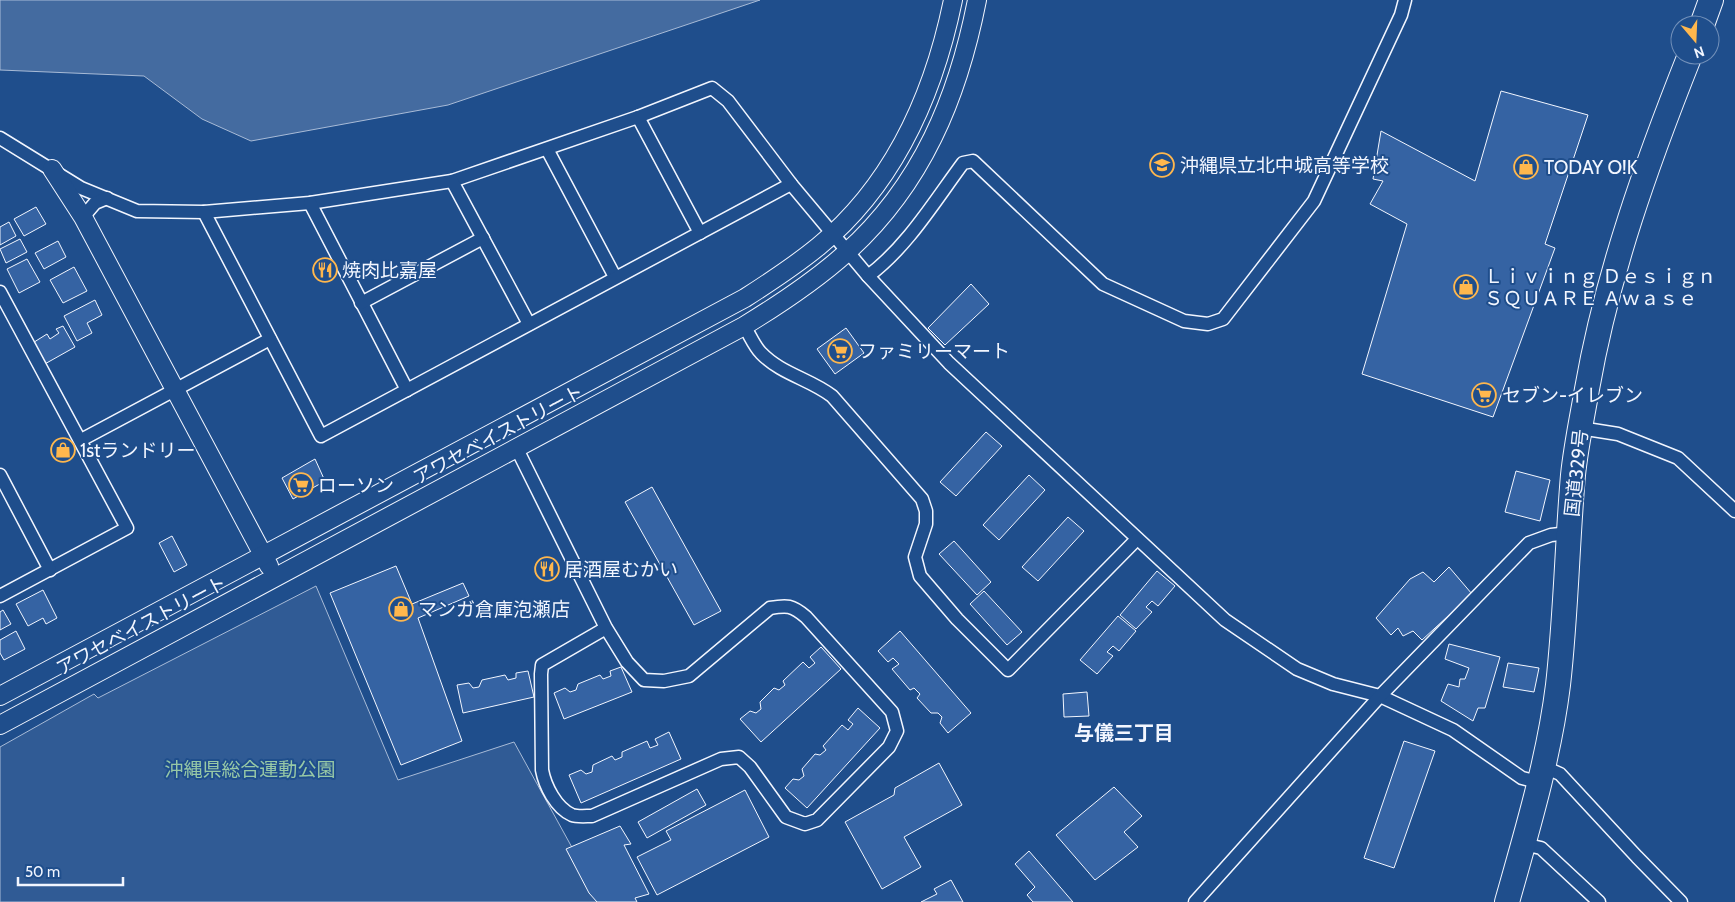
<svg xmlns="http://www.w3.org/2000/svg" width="1735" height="902" font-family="Cabin,'Noto Sans JP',sans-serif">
  <rect width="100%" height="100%" fill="#1f4e8c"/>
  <!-- built -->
  <path fill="#305b95" stroke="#a8bbd7" d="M316,586L398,780L514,742L602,902H0V747L94,694L98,698Z"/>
  <!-- water -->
  <path fill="#446ba0" stroke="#a8bbd7" d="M0,0H760L448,105L251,141L202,119L144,76L0,70Z"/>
  <!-- building -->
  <g fill="#3563a3" stroke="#f2f6ff">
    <path d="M1501,91L1588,115L1545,244L1555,248L1493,417L1362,374L1407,224L1370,204L1383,181L1373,179L1381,131L1475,181Z"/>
    <path d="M36,207L46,224L24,236L14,219Z"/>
    <path d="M9,222L16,236L0,245V227Z"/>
    <path d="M20,239L27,252L6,263L0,249Z"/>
    <path d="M58,241L66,257L44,269L35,253Z"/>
    <path d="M27,259L40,282L19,293L7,269Z"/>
    <path d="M74,267L87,291L63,303L50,280Z"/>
    <path d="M971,284L989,304L945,345L928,328Z"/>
    <path d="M95,300L102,315L87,323L92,333L77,341L64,316Z"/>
    <path d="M63,326L75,347L43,365L31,344L47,334L50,339L59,333L56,329Z"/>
    <path d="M846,328L864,353L835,374L817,349Z"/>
    <path d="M986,432L1002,446L956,496L940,482Z"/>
    <path d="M315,459L325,481L293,499L282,478Z"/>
    <path d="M1516,471L1550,480L1540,521L1505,512Z"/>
    <path d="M1029,475L1045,490L999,540L983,525Z"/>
    <path d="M652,487L721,611L694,625L625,502Z"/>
    <path d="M1068,517L1084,531L1038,581L1022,567Z"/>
    <path d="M172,536L187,565L174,572L159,543Z"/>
    <path d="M954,541L991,582L977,595L939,554Z"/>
    <path d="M396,566L412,604L463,583L469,596L418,618L462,741L401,765L330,593Z"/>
    <path d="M1449,567L1472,594L1422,640L1413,631L1403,636L1398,628L1391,635L1376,618L1410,579L1423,572L1434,582Z"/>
    <path d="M1157,571L1175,586L1158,606L1152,601L1146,607L1152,612L1136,629L1120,615Z"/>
    <path d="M43,590L57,618L46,624L43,618L28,626L16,604Z"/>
    <path d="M984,591L1022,632L1007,645L970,604Z"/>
    <path d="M3,610L11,624L0,630V612Z"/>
    <path d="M1118,616L1136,631L1119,651L1113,646L1107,652L1113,656L1097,674L1080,660Z"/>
    <path d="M16,631L25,649L4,660L0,653V640Z"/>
    <path d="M900,631L971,713L948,733L940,723L942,717L938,713H931L917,698L920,694L914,688L910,690L892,669L899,664L893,658L888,662L878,651Z"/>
    <path d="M1449,644L1500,657L1485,708H1478L1473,721L1441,701L1448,684L1459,687L1460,679H1465L1469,668L1445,659Z"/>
    <path d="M821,647L841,669L761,742L740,719L750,711L756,713L761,709L760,702L774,688L779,690L785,685L783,681L803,662L809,668L815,663L810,657Z"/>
    <path d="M1508,663L1539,668L1534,692L1503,687Z"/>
    <path d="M621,667L632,692L564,719L554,693L565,688L570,692L576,690L578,684L600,675L603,679L611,676L610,671Z"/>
    <path d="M528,671L534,697L463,713L457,685L469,683L473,688L479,687L482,680L505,675L508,680L516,678V673Z"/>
    <path d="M1087,692L1089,716L1064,717L1063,694Z"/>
    <path d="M858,708L880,728L807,808L785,788L793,779L799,780L804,776L802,769L815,754L820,755L826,750L823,746L842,725L848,730L853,724L848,720Z"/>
    <path d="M669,732L681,759L581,803L569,775L581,770L586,774L592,772L593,765L612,756L615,760L622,757V752L647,741L650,748L658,745L655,739Z"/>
    <path d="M1404,741L1435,751L1394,868L1364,858Z"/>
    <path d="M939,763L962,805L904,837L921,867L882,889L845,822L894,795L895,788Z"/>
    <path d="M1114,787L1142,816L1124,832L1138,847L1095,880L1056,835Z"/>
    <path d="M697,789L706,805L647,838L638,822Z"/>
    <path d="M745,790L769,837L657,895L637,857L671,840L666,831Z"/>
    <path d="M620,826L631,844L624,845L649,894L635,898L637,902H597L589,893L566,849Z"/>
    <path d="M1029,851L1073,902H1033L1027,895L1035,887L1015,864Z"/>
    <path d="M951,880L963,902H921L937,894L934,889Z"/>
  </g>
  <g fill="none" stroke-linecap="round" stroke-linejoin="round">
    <!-- street casing -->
    <g stroke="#f2f6ff" stroke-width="15">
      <g id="street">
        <path d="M638,117L700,233"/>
        <path d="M0,138L81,188L137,211L204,212L310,203L452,181L638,117L712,88L728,101L791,184L868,276L949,363L1225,620L1297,669L1333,684L1380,696L1453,730L1522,778L1538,782"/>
        <path d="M547,149L615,277"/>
        <path d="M452,181L529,324"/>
        <path d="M310,203L407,390"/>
        <path d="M204,212L321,436L791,184"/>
        <path d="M83,217L95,203L107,198"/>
        <path d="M868,276C907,247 934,202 963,163L973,161L1103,284L1184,321L1208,324L1223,319L1314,201L1401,15L1405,0"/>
        <path d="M0,292L127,528L0,596"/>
        <path d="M361,303L483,238"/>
        <path d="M744,326C750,335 754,346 761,353C781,374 810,379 832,396L922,499L926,511V524L915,557L920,576L957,619L1008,670L1137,539"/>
        <path d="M1580,428L1618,434L1678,458L1735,511"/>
        <path d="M81,440L270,339"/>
        <path d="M517,449L606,628L627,662L644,680L664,681L689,676L770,608C787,605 792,605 806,617L892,712L897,731L889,747L817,820L805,824L786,817L750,767L739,757L721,759L592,816C586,816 577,817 572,815C556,808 545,786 542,770L541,674L542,665L606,628"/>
        <path d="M0,475L50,570"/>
        <path d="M1542,766L1560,774L1637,857L1681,902"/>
        <path d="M1523,844L1541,848L1599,902"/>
        <path d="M1195,902L1380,696L1529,543L1551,535L1569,533"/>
      </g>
    </g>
    <!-- secondary casing -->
    <g stroke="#f2f6ff" stroke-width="20">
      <g id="secondary">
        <path d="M52,169L83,217L269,566"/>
        <path d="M0,696L745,298C770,282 796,265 819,246C894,184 934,93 953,0"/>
        <path d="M0,725L744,326C780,304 815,281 846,253C922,185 958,97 977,0"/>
      </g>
    </g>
    <!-- highway casing -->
    <g stroke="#f2f6ff" stroke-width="26">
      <g id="highway">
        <path d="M1702,25L1711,0"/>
        <path d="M1507,902C1527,831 1549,758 1558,685C1566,615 1567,545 1573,475C1576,446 1582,418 1587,389C1607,274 1647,163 1690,55"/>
      </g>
    </g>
    <!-- street -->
    <use href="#street" stroke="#1f4e8c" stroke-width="12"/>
    <!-- secondary -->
    <use href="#secondary" stroke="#1f4e8c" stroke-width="18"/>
    <!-- highway -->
    <use href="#highway" stroke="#1f4e8c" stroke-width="24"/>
  </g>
  <!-- icons -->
  <defs>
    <g id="school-ring" transform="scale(1.25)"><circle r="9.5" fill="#1f4e8c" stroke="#ffb74d" stroke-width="1.5"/><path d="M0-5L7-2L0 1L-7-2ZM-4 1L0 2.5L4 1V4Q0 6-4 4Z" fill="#ffb74d"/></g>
    <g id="shop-ring" transform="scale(1.25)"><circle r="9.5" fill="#1f4e8c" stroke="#ffb74d" stroke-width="1.5"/><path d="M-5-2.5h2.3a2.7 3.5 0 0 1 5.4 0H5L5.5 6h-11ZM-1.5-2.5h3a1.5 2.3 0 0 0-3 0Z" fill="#ffb74d"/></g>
    <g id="restaurant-ring" transform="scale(1.25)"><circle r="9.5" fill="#1f4e8c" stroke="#ffb74d" stroke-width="1.5"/><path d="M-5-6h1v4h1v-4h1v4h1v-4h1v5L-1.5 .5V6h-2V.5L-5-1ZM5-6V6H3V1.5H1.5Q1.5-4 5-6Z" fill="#ffb74d"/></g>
    <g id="supermarket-ring" transform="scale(1.25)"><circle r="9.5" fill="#1f4e8c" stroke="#ffb74d" stroke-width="1.5"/><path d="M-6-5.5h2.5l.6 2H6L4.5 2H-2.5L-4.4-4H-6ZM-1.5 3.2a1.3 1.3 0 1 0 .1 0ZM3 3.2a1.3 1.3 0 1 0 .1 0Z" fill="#ffb74d"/></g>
  </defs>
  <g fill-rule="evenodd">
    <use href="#school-ring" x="1162" y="165"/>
    <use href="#shop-ring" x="1526" y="167"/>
    <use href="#restaurant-ring" x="325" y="270"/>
    <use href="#shop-ring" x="1466" y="287"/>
    <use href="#supermarket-ring" x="840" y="351"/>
    <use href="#supermarket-ring" x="1484" y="395"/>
    <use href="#shop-ring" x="63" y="450"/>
    <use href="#supermarket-ring" x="301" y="485"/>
    <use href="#restaurant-ring" x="547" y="569"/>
    <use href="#shop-ring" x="401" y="609"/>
  </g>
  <g text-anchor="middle" stroke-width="4" stroke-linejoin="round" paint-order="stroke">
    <!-- poi labels -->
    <g font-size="19" fill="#f2f6ff" stroke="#1f4e8c" text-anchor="start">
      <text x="1180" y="172">沖縄県立北中城高等学校</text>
      <text x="1544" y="174">TODAY O!K</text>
      <text x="342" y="277">焼肉比嘉屋</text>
      <text x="1484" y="283">Ｌｉｖｉｎｇ Ｄｅｓｉｇｎ<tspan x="1484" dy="22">ＳＱＵＡＲＥ Ａｗａｓｅ</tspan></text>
      <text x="858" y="358">ファミリーマート</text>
      <text x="1502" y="402">セブン-イレブン</text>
      <text x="80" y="457">1stランドリー</text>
      <text x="318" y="492">ローソン</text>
      <text x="564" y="576">居酒屋むかい</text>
      <text x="418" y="616">マンガ倉庫泡瀬店</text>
    </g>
    <!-- street labels -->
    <g font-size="19" fill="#f2f6ff" stroke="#1f4e8c">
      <text transform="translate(498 434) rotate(-28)" y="7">アワセベイストリート</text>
      <text transform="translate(1576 473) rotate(-84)" y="7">国道329号</text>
      <text transform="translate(141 625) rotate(-28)" y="7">アワセベイストリート</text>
    </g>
    <!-- park labels -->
    <g font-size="19" fill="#97c8a6" stroke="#1f4e8c">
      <text x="250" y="776">沖縄県総合運動公園</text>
    </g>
    <!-- neighbourhood labels -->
    <g font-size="20" font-weight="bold" fill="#f2f6ff" stroke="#1f4e8c">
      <text x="1124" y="740">与儀三丁目</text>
    </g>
  </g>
  <!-- north arrow -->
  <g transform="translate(1695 40) rotate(161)"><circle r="24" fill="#1f4e8c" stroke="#7391ba"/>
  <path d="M0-4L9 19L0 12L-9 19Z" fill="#ffb74d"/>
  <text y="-8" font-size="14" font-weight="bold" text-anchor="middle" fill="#f2f6ff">N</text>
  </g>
  <!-- scale -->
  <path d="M18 877v8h105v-8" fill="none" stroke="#f2f6ff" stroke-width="2.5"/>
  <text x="25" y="877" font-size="15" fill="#f2f6ff" stroke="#1f4e8c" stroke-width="4" paint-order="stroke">50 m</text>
</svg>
